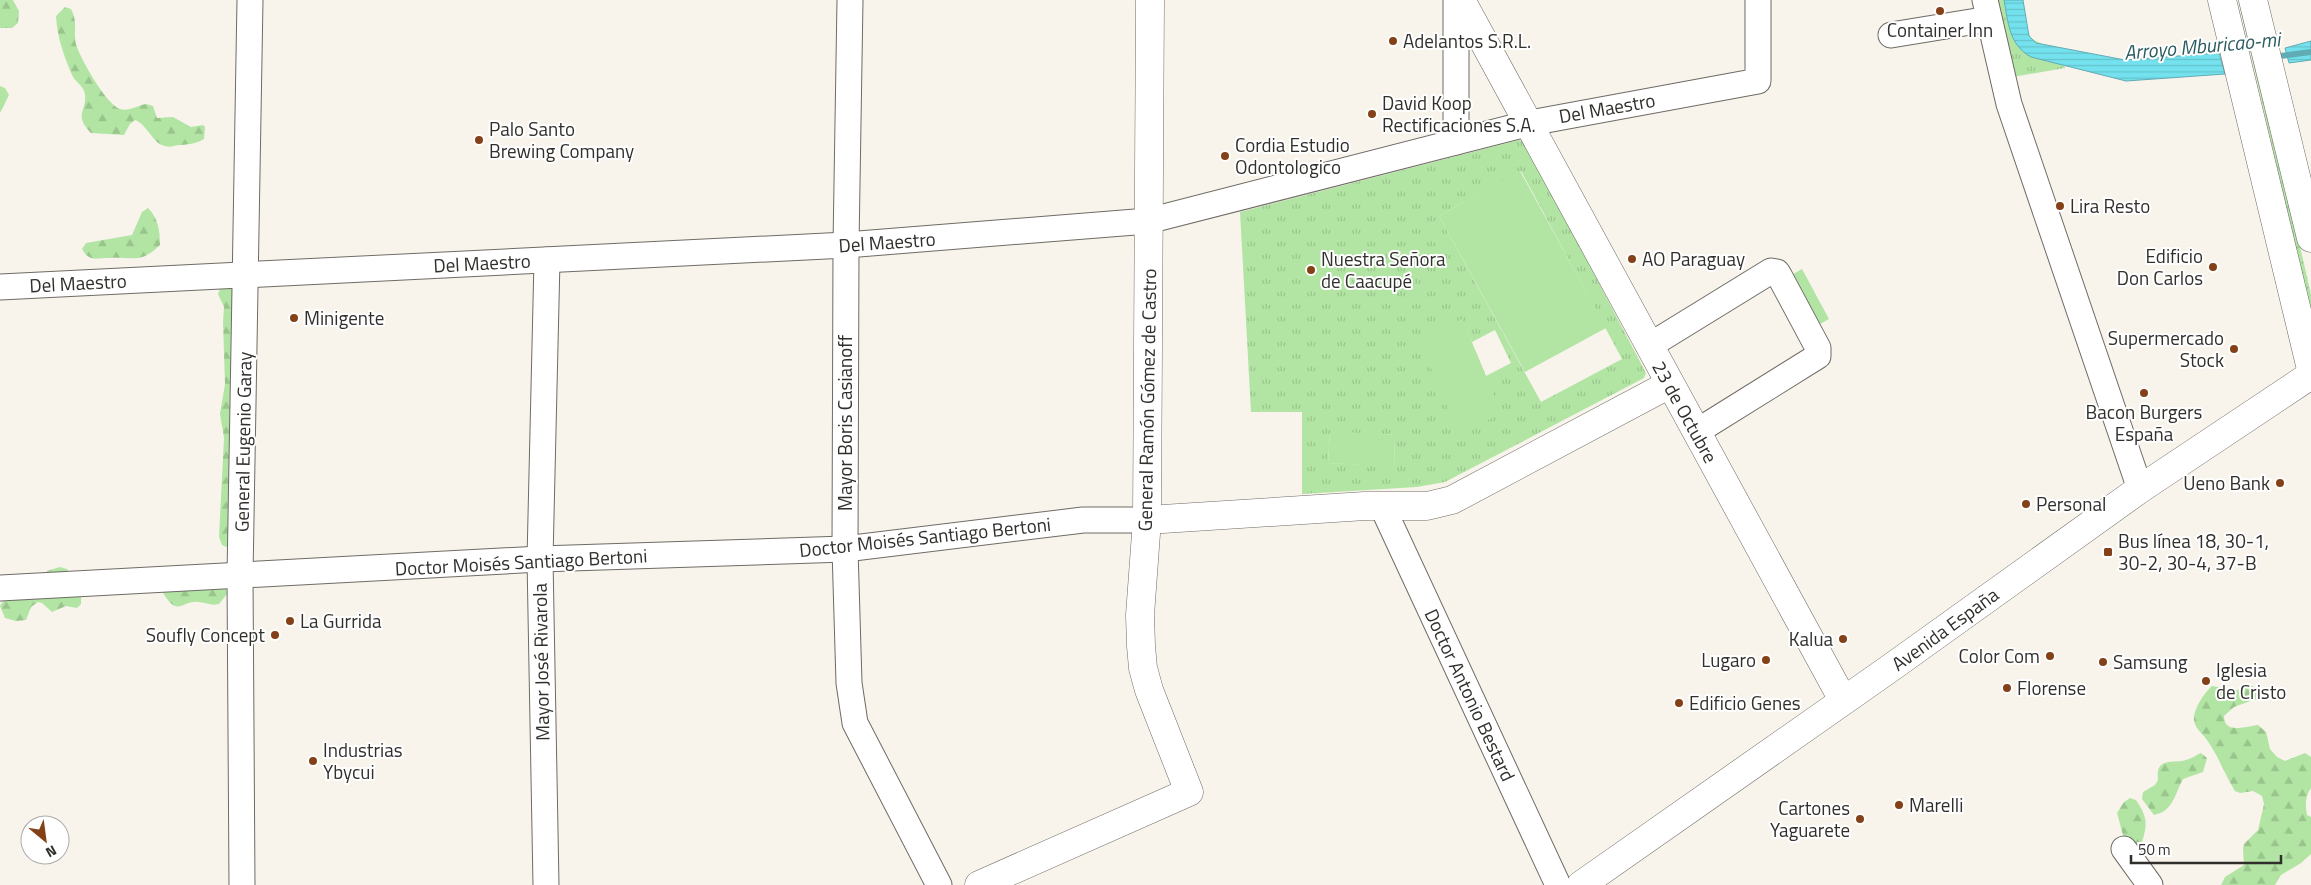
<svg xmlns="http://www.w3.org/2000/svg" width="2311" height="885" font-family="'Titillium Web',sans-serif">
  <defs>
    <pattern id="grass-dots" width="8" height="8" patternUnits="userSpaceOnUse" patternTransform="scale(1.25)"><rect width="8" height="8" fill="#b2e5a4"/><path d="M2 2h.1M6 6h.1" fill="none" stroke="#99c58d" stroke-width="1.8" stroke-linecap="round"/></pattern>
    <pattern id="forest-firs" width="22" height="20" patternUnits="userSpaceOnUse" patternTransform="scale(1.25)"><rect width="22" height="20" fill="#b2e5a4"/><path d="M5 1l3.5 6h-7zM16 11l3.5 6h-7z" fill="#99c58d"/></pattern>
    <pattern id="park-tufts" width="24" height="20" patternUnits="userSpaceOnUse" patternTransform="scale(1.25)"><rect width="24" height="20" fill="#b2e5a4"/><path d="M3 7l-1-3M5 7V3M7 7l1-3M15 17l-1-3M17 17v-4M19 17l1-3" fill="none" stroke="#99c58d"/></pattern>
    <pattern id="water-rules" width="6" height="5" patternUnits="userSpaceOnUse" patternTransform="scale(1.25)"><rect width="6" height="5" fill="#74e2ee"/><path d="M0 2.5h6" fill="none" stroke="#65c2cc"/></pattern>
  </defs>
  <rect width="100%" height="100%" fill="#f8f4ec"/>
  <!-- grass -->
  <path fill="url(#grass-dots)" d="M2241,1L2243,2L2311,294V313L2239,3Z"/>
  <!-- forest -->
  <g fill="url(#forest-firs)">
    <path d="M0,0H13L19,11L18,23L12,28H0Z"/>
    <path d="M65,7L71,9C79,24 72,33 77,47C82,61 106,104 120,109C128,112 138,105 146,104L153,106L157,118L173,117L191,127L203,125L205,127L204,139C195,144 191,144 181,145C175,145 170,148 165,146C152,143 148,125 135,120L130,124L124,135L91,133C73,114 87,112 85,94C84,86 75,82 72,75C64,56 57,37 56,16Z"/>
    <path d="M0,86L5,88L9,95L0,113Z"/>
    <path d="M148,208C158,218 160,230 160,245C140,265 131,256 109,258C96,258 89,262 82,249L86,243L132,235L142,212Z"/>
    <path d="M222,284L230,286L235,291L230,544L226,547L222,545L219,537L224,438L220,414L225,384L223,322L224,307L218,294Z"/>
    <path d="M60,567L67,569L81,597V604L77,608L66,606L52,612L42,603L38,602L31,607L26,620L16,621L5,618L0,606L5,598L45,578L47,571Z"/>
    <path d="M226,587L227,594L219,604C211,606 207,603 199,602C181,600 178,619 162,591Z"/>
    <path d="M2251,685L2257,689L2259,698L2234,707L2224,716C2224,735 2247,726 2258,725L2266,732L2270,749L2277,757L2285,761L2305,753L2311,757V788C2305,796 2305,806 2307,815L2311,817V854L2301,863L2281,875L2275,885H2221L2225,877L2244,865L2243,849L2244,844L2258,830L2264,804L2262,796L2253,791L2240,793L2235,791C2225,775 2219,758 2209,743C2205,735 2195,730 2194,720C2193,710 2204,693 2212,686L2237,690Z"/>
    <path d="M2201,753L2207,758L2203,772L2183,779C2175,793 2174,811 2154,815L2142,799L2143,792L2155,785L2158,780C2155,756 2173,764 2186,760C2191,759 2196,755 2201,753Z"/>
    <path d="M2130,798L2136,800C2147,817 2148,823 2142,842L2135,844L2124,839L2117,813L2124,802Z"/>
  </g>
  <!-- park -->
  <g fill="url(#park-tufts)" fill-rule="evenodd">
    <path d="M1996,0H2023C2029,35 2021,40 2058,48L2065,68L2013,77Z"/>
    <path d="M1519,140L1525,143L1528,148L1646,373L1644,378L1445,482L1417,487L1302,494V412H1251L1240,212ZM1521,171L1622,359L1541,402L1439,216ZM1462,319L1472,342L1495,330L1511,363L1486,376L1502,414ZM1330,432L1395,435L1394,466L1328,463Z"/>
  </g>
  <!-- pitch -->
  <g fill="#b2e5a4">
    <path d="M1520,171L1606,328L1525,372L1439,216Z"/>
    <path d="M1802,269L1829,319L1811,329L1784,279Z"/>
    <path d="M1462,319L1502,414L1458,433L1418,337Z"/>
    <path d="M1330,431L1395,435L1394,467L1328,463Z"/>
  </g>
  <!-- water -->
  <g fill="url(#water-rules)" stroke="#60acb4">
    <path d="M2004,0H2023L2029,36L2036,43L2125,60L2219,53L2225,74L2126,81L2031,57C2009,45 2008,22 2004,0Z"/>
    <path d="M2311,41V60L2289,63L2285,48Z"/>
  </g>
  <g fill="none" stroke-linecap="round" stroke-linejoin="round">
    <!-- stream -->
    <path stroke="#60acb4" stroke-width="6" d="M2273,57L2311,52"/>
    <!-- minor casing -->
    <g stroke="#6f6b65" stroke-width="27">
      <g id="minor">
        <path d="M850,0L846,245L845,549L849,683L855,723L939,885"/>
        <path d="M1456,0V142"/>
        <path d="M1985,0L2009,104L2140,489"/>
        <path d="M1891,35L1989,19"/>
        <path d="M0,287L846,245L1148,221L1530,123L1758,81V0"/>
        <path d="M1649,346L1771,271L1777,272L1780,277L1818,348V356L1696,432"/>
        <path d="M1382,506L1558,885"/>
        <path d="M0,588L540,559L845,549L1083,520H1147"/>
        <path d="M2124,849L2150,885"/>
        <path d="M242,885L240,576L250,0"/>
        <path d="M546,885L540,559L547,260"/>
      </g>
    </g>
    <!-- major casing -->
    <g stroke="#6f6b65" stroke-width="29">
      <g id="major">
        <path d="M1461,0L1843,700"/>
        <path d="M2222,0L2311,369"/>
        <path d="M2253,0L2311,238"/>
        <path d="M1147,520L1365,506H1427L1452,500L1670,384"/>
        <path d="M979,885L1189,792L1149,690L1143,668L1141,646L1140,615L1147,520L1150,0"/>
        <path d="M1581,885L1889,669L2140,489L2311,375"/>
      </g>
    </g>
    <!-- minor -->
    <use href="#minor" stroke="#fff" stroke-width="25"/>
    <!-- major -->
    <use href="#major" stroke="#fff" stroke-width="28"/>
  </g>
  <!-- markers -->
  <g fill="#844016" stroke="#fff" stroke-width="2">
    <circle cx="1940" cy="11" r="5"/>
    <circle cx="1393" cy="41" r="5"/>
    <circle cx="1372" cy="114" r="5"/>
    <circle cx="479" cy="140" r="5"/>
    <circle cx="1225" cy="156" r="5"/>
    <circle cx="2060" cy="206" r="5"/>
    <circle cx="1632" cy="259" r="5"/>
    <circle cx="2213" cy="267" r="5"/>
    <circle cx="1311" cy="270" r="5"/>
    <circle cx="294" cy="318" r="5"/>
    <circle cx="2234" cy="349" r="5"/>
    <circle cx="2144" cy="393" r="5"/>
    <circle cx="2280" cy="483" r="5"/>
    <circle cx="2026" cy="504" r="5"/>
    <rect x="2103" y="547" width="10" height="10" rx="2.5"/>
    <circle cx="290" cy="621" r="5"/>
    <circle cx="275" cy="635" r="5"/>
    <circle cx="1843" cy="639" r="5"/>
    <circle cx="2050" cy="656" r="5"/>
    <circle cx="1766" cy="660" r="5"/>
    <circle cx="2103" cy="662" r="5"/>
    <circle cx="2206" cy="681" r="5"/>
    <circle cx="2007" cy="688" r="5"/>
    <circle cx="1679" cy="703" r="5"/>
    <circle cx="313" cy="761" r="5"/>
    <circle cx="1899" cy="805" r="5"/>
    <circle cx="1860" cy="819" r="5"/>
  </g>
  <g text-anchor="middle" stroke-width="4" stroke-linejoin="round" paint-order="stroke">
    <!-- poi labels -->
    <g font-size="19" fill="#302f2c" stroke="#fff" text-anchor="start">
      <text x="1940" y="37" text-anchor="middle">Container Inn</text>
      <text x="1403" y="48">Adelantos S.R.L.</text>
      <text x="1382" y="110">David Koop<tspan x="1382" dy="22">Rectificaciones S.A.</tspan></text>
      <text x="489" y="136">Palo Santo<tspan x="489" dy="22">Brewing Company</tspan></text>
      <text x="1235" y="152">Cordia Estudio<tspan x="1235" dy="22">Odontologico</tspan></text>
      <text x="2070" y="213">Lira Resto</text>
      <text x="2203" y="263" text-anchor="end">Edificio<tspan x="2203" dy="22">Don Carlos</tspan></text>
      <text x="1321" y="266">Nuestra Señora<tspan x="1321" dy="22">de Caacupé</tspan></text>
      <text x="1642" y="266">AO Paraguay</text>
      <text x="304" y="325">Minigente</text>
      <text x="2224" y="345" text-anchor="end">Supermercado<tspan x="2224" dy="22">Stock</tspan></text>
      <text x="2144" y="419" text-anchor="middle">Bacon Burgers<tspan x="2144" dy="22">España</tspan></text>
      <text x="2270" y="490" text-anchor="end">Ueno Bank</text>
      <text x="2036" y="511">Personal</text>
      <text x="2118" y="548">Bus línea 18, 30-1,<tspan x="2118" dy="22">30-2, 30-4, 37-B</tspan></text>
      <text x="300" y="628">La Gurrida</text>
      <text x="265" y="642" text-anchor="end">Soufly Concept</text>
      <text x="1833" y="646" text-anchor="end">Kalua</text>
      <text x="2040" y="663" text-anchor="end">Color Com</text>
      <text x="1756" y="667" text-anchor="end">Lugaro</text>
      <text x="2113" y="669">Samsung</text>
      <text x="2216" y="677">Iglesia<tspan x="2216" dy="22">de Cristo</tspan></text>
      <text x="2017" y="695">Florense</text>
      <text x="1689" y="710">Edificio Genes</text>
      <text x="323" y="757">Industrias<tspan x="323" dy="22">Ybycui</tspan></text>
      <text x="1909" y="812">Marelli</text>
      <text x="1850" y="815" text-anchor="end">Cartones<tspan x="1850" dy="22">Yaguarete</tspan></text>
    </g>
    <!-- street labels -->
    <g font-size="19" fill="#302f2c" stroke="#fff">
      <text transform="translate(1607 108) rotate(-10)" y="7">Del Maestro</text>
      <text transform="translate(887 242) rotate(-4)" y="7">Del Maestro</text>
      <text transform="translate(482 263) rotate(-3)" y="7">Del Maestro</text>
      <text transform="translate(78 283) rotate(-3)" y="7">Del Maestro</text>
      <text transform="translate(1147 400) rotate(-89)" y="7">General Ramón Gómez de Castro</text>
      <text transform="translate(1685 412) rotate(61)" y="7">23 de Octubre</text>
      <text transform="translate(845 423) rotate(-90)" y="7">Mayor Boris Casianoff</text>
      <text transform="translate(243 442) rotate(-89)" y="7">General Eugenio Garay</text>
      <text transform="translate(925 537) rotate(-6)" y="7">Doctor Moisés Santiago Bertoni</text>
      <text transform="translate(521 562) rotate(-3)" y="7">Doctor Moisés Santiago Bertoni</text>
      <text transform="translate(1945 629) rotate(-36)" y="7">Avenida España</text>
      <text transform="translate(541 662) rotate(-91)" y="7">Mayor José Rivarola</text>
      <text transform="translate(1470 695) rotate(65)" y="7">Doctor Antonio Bestard</text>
    </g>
    <!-- water labels -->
    <g font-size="20" font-style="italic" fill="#2b5c61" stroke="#fff">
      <text transform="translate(2202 46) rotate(-5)" y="7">Arroyo Mburicao-mi</text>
    </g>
  </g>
  <!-- north arrow -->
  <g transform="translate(45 840) rotate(151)"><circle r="24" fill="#ffffff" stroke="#acacab"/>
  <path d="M0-4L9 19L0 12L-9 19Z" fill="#844016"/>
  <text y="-8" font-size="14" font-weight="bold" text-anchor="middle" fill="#302f2c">N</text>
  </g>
  <!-- scale -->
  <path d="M2131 855v8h150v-8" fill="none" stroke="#302f2c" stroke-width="2.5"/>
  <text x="2138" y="855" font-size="15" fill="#302f2c" stroke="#ffffff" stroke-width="4" paint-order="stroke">50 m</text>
</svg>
